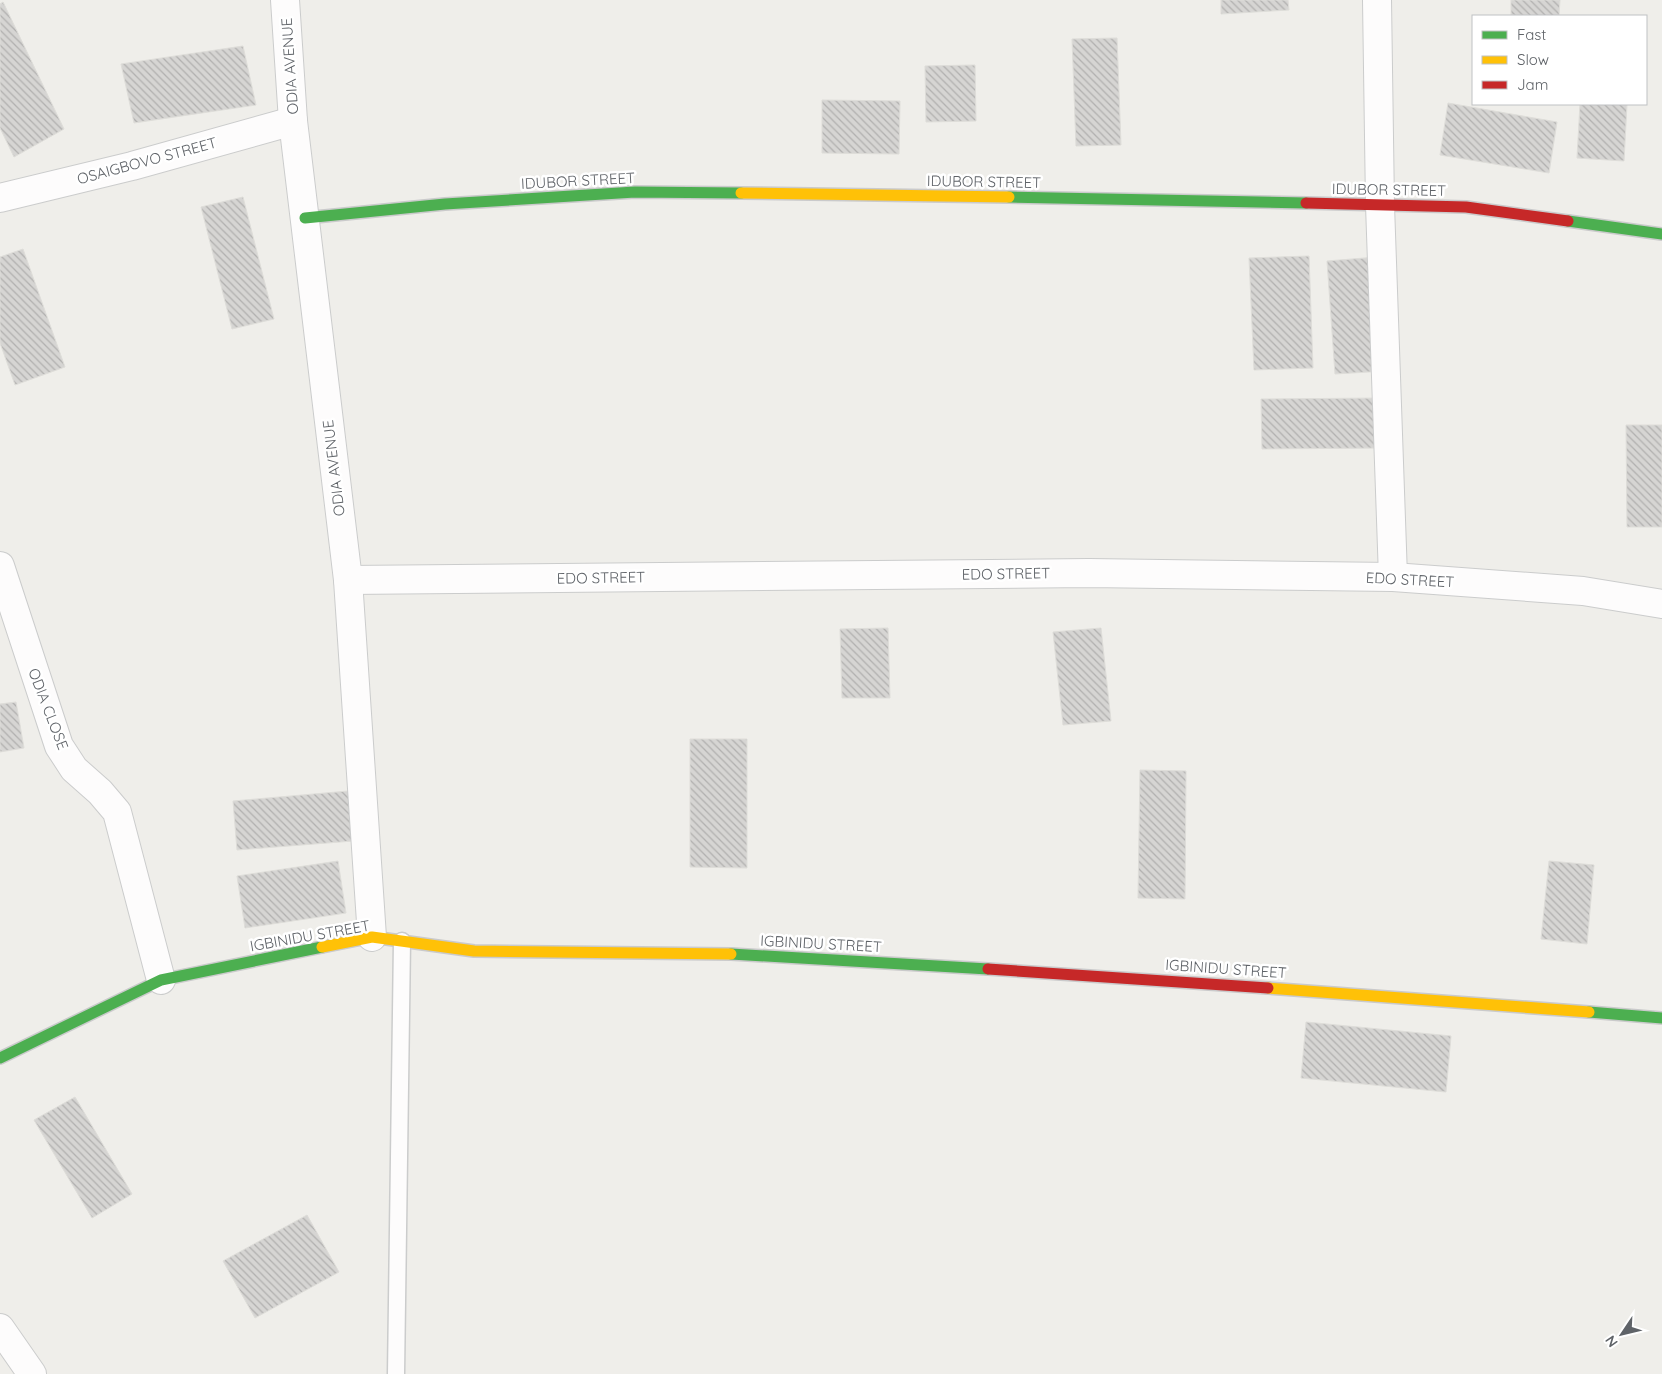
<svg xmlns="http://www.w3.org/2000/svg" width="1662" height="1374" font-family="Quicksand,sans-serif">
  <defs>
    <pattern id="building-back-hatch" width="6" height="6" patternUnits="userSpaceOnUse" patternTransform="scale(1.25)"><rect width="6" height="6" fill="#d6d5d3"/><path d="M-1 5l2 2M0 0l6 6M5-1l2 2" fill="none" stroke="#b1b0af"/></pattern>
  </defs>
  <rect width="100%" height="100%" fill="#efeeea"/>
  <!-- building -->
  <g fill="url(#building-back-hatch)" stroke="#deddd9">
    <path d="M1221,0H1288L1289,10L1221,14Z"/>
    <path d="M1511,0H1560L1559,16L1511,15Z"/>
    <path d="M3,2L64,129L14,157L0,128V4Z"/>
    <path d="M1117,38L1121,145L1076,146L1072,39Z"/>
    <path d="M243,46L256,105L134,123L121,64Z"/>
    <path d="M975,65L976,121L926,122L925,66Z"/>
    <path d="M822,100L900,101L899,154L822,153Z"/>
    <path d="M1448,103L1557,122L1549,173L1440,155Z"/>
    <path d="M1580,104H1627L1624,161L1577,158Z"/>
    <path d="M243,197L274,319L232,329L201,207Z"/>
    <path d="M23,249L65,367L15,385L0,343V257Z"/>
    <path d="M1309,256L1313,368L1254,370L1249,258Z"/>
    <path d="M1377,257L1385,371L1335,374L1327,261Z"/>
    <path d="M1380,398L1381,448L1262,449L1261,399Z"/>
    <path d="M1626,425H1662V527H1627Z"/>
    <path d="M888,628L890,698H842L840,629Z"/>
    <path d="M1101,628L1111,721L1063,725L1053,632Z"/>
    <path d="M16,702L24,748L0,752V704Z"/>
    <path d="M690,739H747V868L690,867Z"/>
    <path d="M1140,770L1186,771L1185,899L1138,898Z"/>
    <path d="M348,791L353,841L237,850L233,801Z"/>
    <path d="M338,861L346,913L245,928L237,876Z"/>
    <path d="M1549,861L1594,865L1587,944L1541,939Z"/>
    <path d="M1306,1022L1451,1036L1446,1092L1301,1078Z"/>
    <path d="M75,1097L132,1194L92,1218L34,1120Z"/>
    <path d="M307,1215L339,1272L255,1318L223,1261Z"/>
  </g>
  <g fill="none" stroke-linecap="round" stroke-linejoin="round">
    <!-- lane casing -->
    <g stroke="#cbcccc" stroke-width="19">
      <path id="lane" d="M396,1374L402,941"/>
    </g>
    <!-- street casing -->
    <g stroke="#cbcccc" stroke-width="30">
      <g id="street">
        <path d="M285,0L293,121L348,580L372,937"/>
        <path d="M1377,0L1380,205L1393,577"/>
        <path d="M0,198L132,166L293,121"/>
        <path d="M0,566L59,746L74,769L100,792L117,812L161,980"/>
        <path d="M348,580L1089,573L1393,577L1583,591L1662,604"/>
        <path d="M0,1328L32,1374"/>
      </g>
    </g>
    <!-- fast casing -->
    <g stroke="#cacacb" stroke-width="14">
      <g id="fast">
        <path d="M1009,197L1306,203"/>
        <path d="M305,218L445,204L635,192L741,193"/>
        <path d="M1568,221L1662,234"/>
        <path d="M731,954L988,969"/>
        <path d="M1589,1012L1662,1018"/>
        <path d="M0,1058L161,980L322,947"/>
      </g>
    </g>
    <!-- slow casing -->
    <g stroke="#cacacb" stroke-width="14">
      <g id="slow">
        <path d="M741,193L1009,197"/>
        <path d="M322,947L372,937L474,951L731,954"/>
        <path d="M1268,988L1589,1012"/>
      </g>
    </g>
    <!-- jam casing -->
    <g stroke="#cacacb" stroke-width="14">
      <g id="jam">
        <path d="M1306,203L1466,207L1568,221"/>
        <path d="M988,969L1268,988"/>
      </g>
    </g>
    <!-- lane -->
    <use href="#lane" stroke="#fdfcfc" stroke-width="16"/>
    <!-- street -->
    <use href="#street" stroke="#fdfcfc" stroke-width="28"/>
    <!-- fast -->
    <use href="#fast" stroke="#4caf50" stroke-width="11"/>
    <!-- slow -->
    <use href="#slow" stroke="#ffc107" stroke-width="11"/>
    <!-- jam -->
    <use href="#jam" stroke="#c62828" stroke-width="11"/>
  </g>
  <g text-anchor="middle" stroke-width="5" stroke-linejoin="round" paint-order="stroke">
    <!-- street labels -->
    <g font-size="15" fill="#5f6368" stroke="#fff">
      <text transform="translate(290 66) rotate(-94)" y="5">ODIA AVENUE</text>
      <text transform="translate(147 161) rotate(-15)" y="5">OSAIGBOVO STREET</text>
      <text transform="translate(578 181) rotate(-3)" y="5">IDUBOR STREET</text>
      <text transform="translate(984 182) rotate(1)" y="5">IDUBOR STREET</text>
      <text transform="translate(1389 190) rotate(1)" y="5">IDUBOR STREET</text>
      <text transform="translate(334 468) rotate(-97)" y="5">ODIA AVENUE</text>
      <text transform="translate(1006 574) rotate(-1)" y="5">EDO STREET</text>
      <text transform="translate(601 578) rotate(-1)" y="5">EDO STREET</text>
      <text transform="translate(1410 580) rotate(3)" y="5">EDO STREET</text>
      <text transform="translate(48 709) rotate(69)" y="5">ODIA CLOSE</text>
      <text transform="translate(310 936) rotate(-10)" y="5">IGBINIDU STREET</text>
      <text transform="translate(821 944) rotate(3)" y="5">IGBINIDU STREET</text>
      <text transform="translate(1226 969) rotate(4)" y="5">IGBINIDU STREET</text>
    </g>
  </g>
  <!-- legend -->
  <rect x="1472" y="15" width="175" height="90" fill="#ffffff" stroke="#bfc1c3"/>
  <rect x="1482" y="31" width="25" height="8" fill="#4caf50" stroke="#bfc1c3"/>
  <text x="1517" y="40" font-size="15" fill="#5f6368">Fast</text>
  <rect x="1482" y="56" width="25" height="8" fill="#ffc107" stroke="#bfc1c3"/>
  <text x="1517" y="65" font-size="15" fill="#5f6368">Slow</text>
  <rect x="1482" y="81" width="25" height="8" fill="#c62828" stroke="#bfc1c3"/>
  <text x="1517" y="90" font-size="15" fill="#5f6368">Jam</text>
  <!-- north arrow -->
  <g transform="translate(1622 1334) rotate(235)" stroke="#ffffff" stroke-width="4" paint-order="stroke">
  <path d="M0-4L9 19L0 12L-9 19Z" fill="#5f6368"/>
  <text y="-8" font-size="14" font-weight="bold" text-anchor="middle" fill="#5f6368">N</text>
  </g>
</svg>
